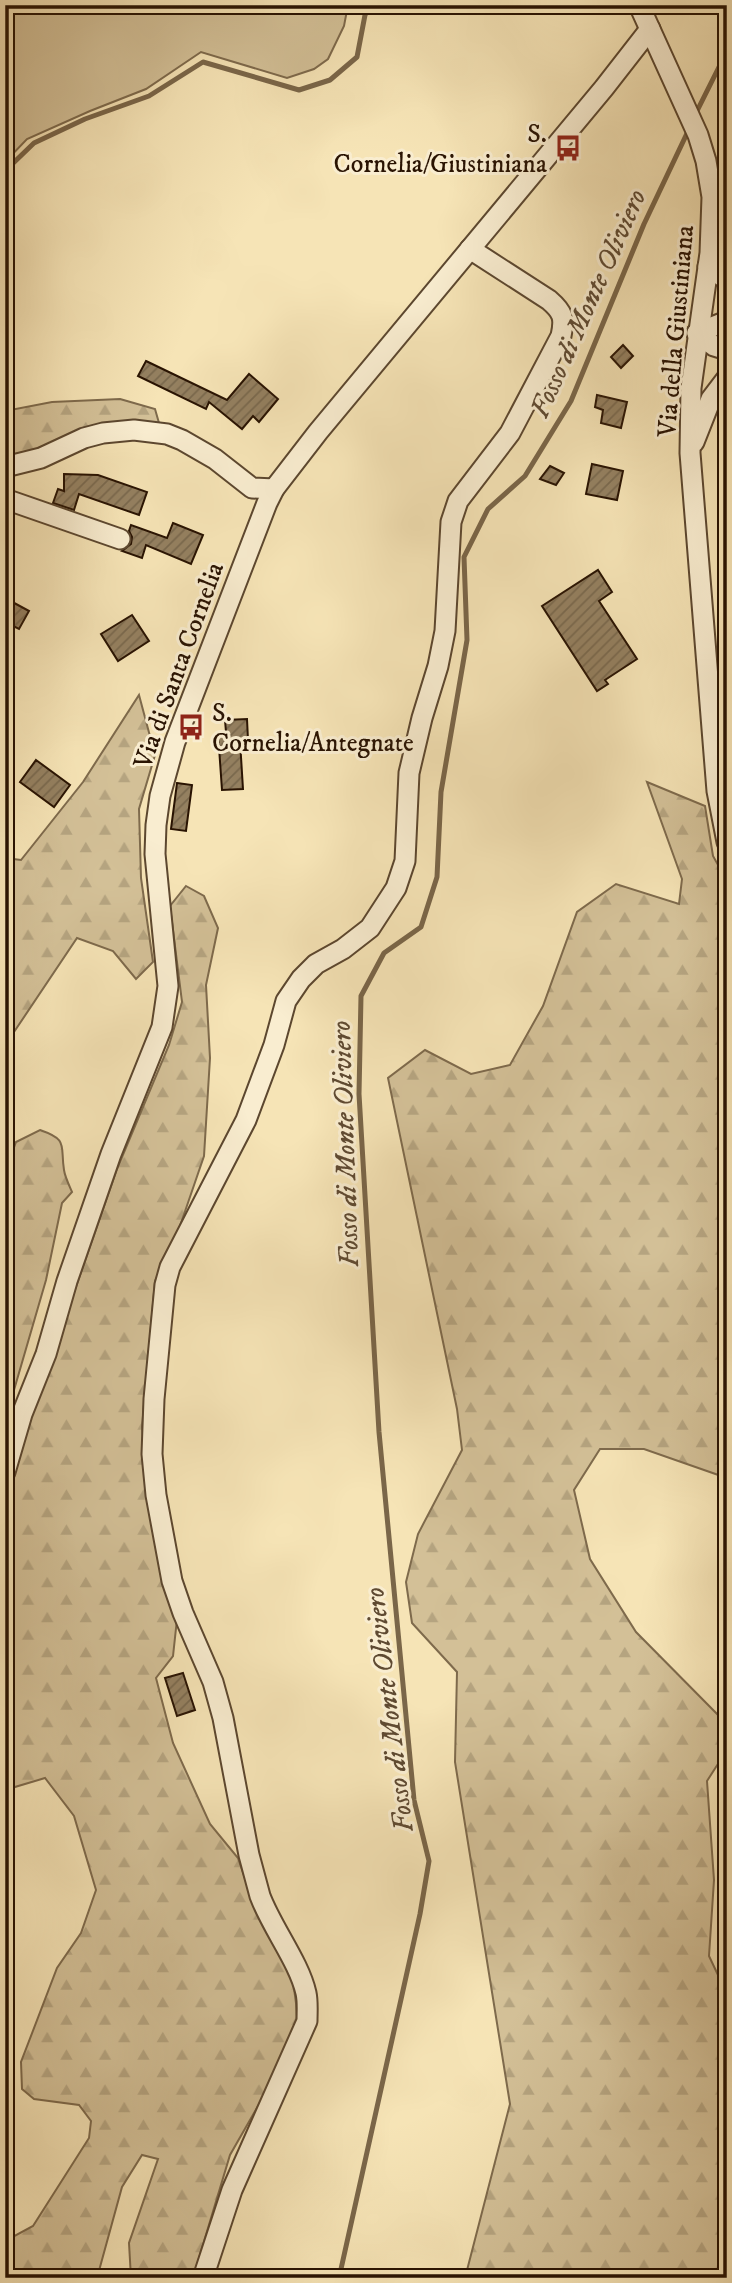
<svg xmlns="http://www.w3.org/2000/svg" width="732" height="2283" font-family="'IM FELL DW Pica',serif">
  <defs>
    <pattern id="forest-firs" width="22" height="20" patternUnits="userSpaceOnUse" patternTransform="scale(1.75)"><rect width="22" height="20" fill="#d3c097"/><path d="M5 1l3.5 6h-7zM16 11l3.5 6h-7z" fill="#b5a480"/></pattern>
    <pattern id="building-hatch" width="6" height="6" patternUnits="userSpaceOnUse" patternTransform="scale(1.75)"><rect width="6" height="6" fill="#948060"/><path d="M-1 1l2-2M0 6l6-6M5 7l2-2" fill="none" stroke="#79684d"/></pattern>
  </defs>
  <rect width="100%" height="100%" fill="#f6e4b6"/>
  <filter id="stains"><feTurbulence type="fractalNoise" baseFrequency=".00286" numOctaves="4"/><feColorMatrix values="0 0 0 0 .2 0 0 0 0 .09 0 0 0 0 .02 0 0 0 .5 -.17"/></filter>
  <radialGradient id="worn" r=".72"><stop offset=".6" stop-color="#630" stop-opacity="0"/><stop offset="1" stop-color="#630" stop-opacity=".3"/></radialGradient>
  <!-- forest -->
  <g fill="url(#forest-firs)" stroke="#7e6a4c" stroke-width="2">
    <path d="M120,399L155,409L159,423L5,460V411L52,402Z"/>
    <path d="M139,695L155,755L139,809L141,878L153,962L136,979L113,951L77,938L14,1032L5,1036V858L21,860L83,782Z"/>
    <path d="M647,782L705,806L713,856L727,881V1478L644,1449H600L574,1490L590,1559L636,1632L724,1721L725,1753L707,1781L714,1880L709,1956L727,1994V2252L716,2278H465L510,2104L455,1762L457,1672L412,1623L406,1582L418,1534L462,1450L457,1409L388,1078L425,1050L471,1074L510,1065L543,1006L577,912L616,884L679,904L682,879Z"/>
    <path d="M186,886L204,896L218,928L206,985L210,1058L204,1156L180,1226L155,1281L142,1427L151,1513L159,1563L177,1619L173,1656L156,1678L173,1743L210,1824L238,1858L255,1908L291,1966L296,2003L297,2026L286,2057L230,2155L193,2278H131L129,2243L158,2159L142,2155L122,2187L97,2278H5V2241L33,2226L89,2138L91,2121L79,2105L34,2099L22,2089L21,2062L57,1968L81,1933L96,1890L74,1816L45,1778L15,1787L5,1794V1501L31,1416L117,1169L169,1045L182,1002L170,906Z"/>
    <path d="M40,1130C69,1140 60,1145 64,1170C65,1177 69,1185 72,1192L62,1203L46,1280L5,1421V1172L16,1142Z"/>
  </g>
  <!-- pitch -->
  <path fill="#d3c097" stroke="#7e6a4c" stroke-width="2" d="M5,5H348L344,26L328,59L314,69L287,78L201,52L146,89L90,111L27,139L5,162Z"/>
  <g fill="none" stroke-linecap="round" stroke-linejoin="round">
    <!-- stream -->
    <g stroke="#7a6649" stroke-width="5">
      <path d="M695,115L727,51"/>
      <path d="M5,171L34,143L85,119L149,96L203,62L299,90L330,80L357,57L365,15L371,5"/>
      <path d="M339,2278L420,1914L429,1861L414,1800L379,1432L359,1094L361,996L384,953L421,927L437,877L441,792L467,640L464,557L488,509L525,476L571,401L644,224L690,127"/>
    </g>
  </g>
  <!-- building -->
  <g fill="url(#building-hatch)" stroke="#291302" stroke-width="2">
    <path d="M623,345L633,356L621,368L611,357Z"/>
    <path d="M146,361L227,400L249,374L278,399L259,422L253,416L242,429L209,402L206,409L138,376Z"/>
    <path d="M597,395L627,402L621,428L601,423L603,410L595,407Z"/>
    <path d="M592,464L623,471L617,500L586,494Z"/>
    <path d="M550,466L564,473L556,485L540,479Z"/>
    <path d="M64,474L98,475L147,492L139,515L79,494L74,510L53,503L58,489L64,491Z"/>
    <path d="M173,523L203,535L191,564L146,545L142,558L122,551L131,544L132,537L129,531L131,525L167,538Z"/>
    <path d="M598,570L612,592L599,601L637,659L605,680L608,684L597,691L542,606Z"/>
    <path d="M5,598L29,611L19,629L5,622Z"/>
    <path d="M132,615L149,641L118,661L101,634Z"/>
    <path d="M247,719L248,740L240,741L243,789L222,790L218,733L226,732L225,720Z"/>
    <path d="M36,760L70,785L54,807L20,782Z"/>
    <path d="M177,783L192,785L186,831L171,829Z"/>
    <path d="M183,1673L195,1710L177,1716L165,1678Z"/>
  </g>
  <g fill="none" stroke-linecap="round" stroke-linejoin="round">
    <!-- minor casing -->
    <g stroke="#5c472f" stroke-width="23">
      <g id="minor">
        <path d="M639,5L698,135L706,161L712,197L710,253L691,388L690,453L717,791L727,842"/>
        <path d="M708,266L727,280"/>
        <path d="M697,333L714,346L727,350"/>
        <path d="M697,333L727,321"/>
        <path d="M694,442L711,399L727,378"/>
        <path d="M5,467L41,458L84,438L103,433L134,430L167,434L182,440L215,459L252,488L274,489"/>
        <path d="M5,499L120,539"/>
        <path d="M5,1472L22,1414L46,1354L67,1281L111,1154L162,1027L168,986L155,854L156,825L160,796L175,742L267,503L274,489L318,432L604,88L650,29"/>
        <path d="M203,2278L232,2190L307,2021C307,2012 308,2002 306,1993C299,1962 272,1928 260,1896L249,1855L223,1718L213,1682L183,1613L172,1581L156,1495L152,1454L154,1399L165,1285L170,1267L246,1120L274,1045L286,1001L301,979L316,964L343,949L370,928L396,888L405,861L409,773L422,718L438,666L445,631L451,522L458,501L510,433L561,336C565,318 563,312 549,300L470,249"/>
      </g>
    </g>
    <!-- minor -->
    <use href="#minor" stroke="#f9edd0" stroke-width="19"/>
  </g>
  <!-- icons -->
  <defs>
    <g id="bus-bare" transform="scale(2.1)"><path d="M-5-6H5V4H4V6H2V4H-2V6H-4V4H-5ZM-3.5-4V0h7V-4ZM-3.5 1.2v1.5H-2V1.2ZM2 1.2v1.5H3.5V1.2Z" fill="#8f2418" stroke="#f9edd0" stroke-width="2.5" paint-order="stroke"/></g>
  </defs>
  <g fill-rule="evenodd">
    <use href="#bus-bare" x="568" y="148"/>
    <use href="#bus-bare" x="191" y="727"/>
  </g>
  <g text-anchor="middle" stroke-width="6" stroke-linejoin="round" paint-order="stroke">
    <!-- poi labels -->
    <g font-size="26" fill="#291302" stroke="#f9edd0" text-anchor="end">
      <text x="547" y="142">S.<tspan x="547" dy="30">Cornelia/Giustiniana</tspan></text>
      <text x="212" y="721" text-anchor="start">S.<tspan x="212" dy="30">Cornelia/Antegnate</tspan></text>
    </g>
    <!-- street labels -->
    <g font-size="26" fill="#291302" stroke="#f9edd0">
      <text transform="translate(675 331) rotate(-85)" y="9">Via della Giustiniana</text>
      <text transform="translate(178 665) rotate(-70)" y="9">Via di Santa Cornelia</text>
    </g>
    <!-- water labels -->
    <g font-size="28" font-style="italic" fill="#5f4a32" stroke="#f9edd0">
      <text transform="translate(587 303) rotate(-66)" y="10">Fosso di Monte Oliviero</text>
      <text transform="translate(344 1144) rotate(-92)" y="10">Fosso di Monte Oliviero</text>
      <text transform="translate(388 1710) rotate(-97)" y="10">Fosso di Monte Oliviero</text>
    </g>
  </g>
  <!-- margin -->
  <rect width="732" height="2283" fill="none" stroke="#f6e4b6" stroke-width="28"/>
  <rect x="7" y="7" width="718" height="2269" fill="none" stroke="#291302" stroke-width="3.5"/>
  <rect x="14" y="14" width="704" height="2255" fill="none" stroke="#291302" stroke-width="2"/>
  <rect width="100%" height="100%" filter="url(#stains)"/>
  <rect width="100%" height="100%" fill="url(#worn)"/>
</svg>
